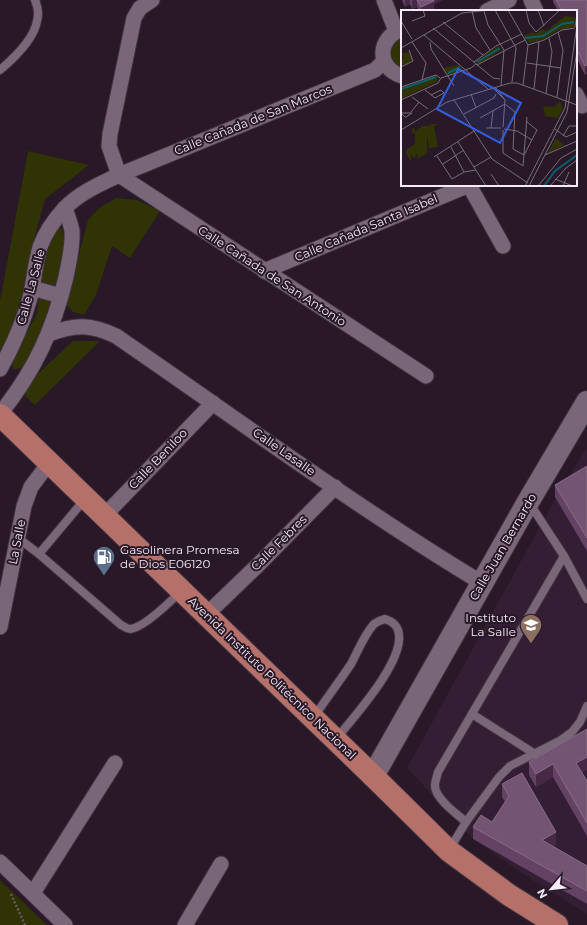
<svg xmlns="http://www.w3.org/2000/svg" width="587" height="925" font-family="Montserrat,sans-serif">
  <rect width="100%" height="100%" fill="#281828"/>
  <!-- built -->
  <path fill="#341e33" d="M587,447V914L520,872L473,839L407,768L554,501Z"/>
  <!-- green -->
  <g fill="#303303">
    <path d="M402,38V68C387,62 388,44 402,38Z"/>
    <path d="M28,151L89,165L45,199L35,236L25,295L15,333L0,350V301Z"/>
    <path d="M116,198L137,200L160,211L130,258L112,246L96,295L84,315L73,312L66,304L88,220L99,208Z"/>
    <path d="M54,226L62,229L65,244L58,284L44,338L26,366L14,370L11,361L37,314L41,272Z"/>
    <path d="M73,341H100L35,405L22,393L29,382Z"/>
    <path d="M0,880L47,925H0Z"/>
  </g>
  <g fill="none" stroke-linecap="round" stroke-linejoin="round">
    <!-- lane casing -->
    <g stroke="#3f323f" stroke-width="10">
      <g id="lane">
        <path d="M0,70C13,59 34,39 37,21C39,14 38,7 35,0"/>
        <path d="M530,504L564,556L587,599"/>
        <path d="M18,538L39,554L121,625C124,626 127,629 130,629C144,628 171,601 181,591"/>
        <path d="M39,554L85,499"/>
        <path d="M472,714L535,754"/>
        <path d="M314,717C326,699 339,682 351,664C358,651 364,635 374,624C378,621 381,620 385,619C391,621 396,624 398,630C408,658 353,718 336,739"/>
        <path d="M466,822C457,814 434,798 435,785C435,781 437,777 438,772L564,556"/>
        <path d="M449,850L466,822L499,777L510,766L561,740L572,732L580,722L587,706"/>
      </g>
    </g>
    <!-- street casing -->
    <g stroke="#3f323f" stroke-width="17">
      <g id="street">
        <path d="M384,0L396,31"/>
        <path d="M531,0L536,11"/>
        <path d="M487,11L509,0"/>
        <path d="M402,29C377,38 376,68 402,76"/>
        <path d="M576,94L582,106"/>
        <path d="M119,175L426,376"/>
        <path d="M119,175L109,146L110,134L134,18L140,8L152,0"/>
        <path d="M469,185L503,246"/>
        <path d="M264,271L469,185"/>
        <path d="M32,288L61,296"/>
        <path d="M49,334C75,324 91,324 116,336C237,419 356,507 482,583"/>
        <path d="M0,369C13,346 23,323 30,298C34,282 35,264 40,247C45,233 54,220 64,209C79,193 100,184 119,175L375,70L384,61"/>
        <path d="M0,414C35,370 53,331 66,277C69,261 73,247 72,231C71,224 67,215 65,208"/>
        <path d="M104,516L213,403"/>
        <path d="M206,615L257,566L335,487"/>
        <path d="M0,627L24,506L31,487L49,463"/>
        <path d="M0,862L65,925"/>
        <path d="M33,893L115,763"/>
        <path d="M185,925L221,864"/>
      </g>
    </g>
    <!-- secondary casing -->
    <g stroke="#3f323f" stroke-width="24">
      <path id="secondary" d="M373,776L528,502L587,402"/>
    </g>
    <!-- primary casing -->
    <g stroke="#3f323f" stroke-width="24">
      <path id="primary" d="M0,415L373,776L449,851L509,895L557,925"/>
    </g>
    <!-- path -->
    <path stroke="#665866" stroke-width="2.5" stroke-dasharray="2 2" stroke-linecap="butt" d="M11,894L25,925"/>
    <!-- lane -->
    <use href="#lane" stroke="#7a6679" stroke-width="8"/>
    <!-- street -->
    <use href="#street" stroke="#7a6679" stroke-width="15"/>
    <!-- secondary -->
    <use href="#secondary" stroke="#7a6679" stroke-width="22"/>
    <!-- primary -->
    <use href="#primary" stroke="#b57169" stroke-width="22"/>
  </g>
  <!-- wall -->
  <g fill="#644263">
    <path d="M402,0H442L434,4V9L431,11H419L417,7L412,9L410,4L405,7Z"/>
    <path d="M553,0H587L585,75L577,59L576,54V11H558L553,2Z"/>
    <path d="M587,466V551L555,497V485Z"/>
    <path d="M587,729V769L582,772L587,781V836L553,777L536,787L529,775V762Z"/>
    <path d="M502,784L556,844L553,846L587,866V904L473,839V827L492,822L505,802L502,797Z"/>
  </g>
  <!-- shaded-wall -->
  <g fill="#452945">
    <path d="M405,0H410V4L405,7Z"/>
    <path d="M414,0H417V7L412,9V1Z"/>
    <path d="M432,0H442L434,4V9L431,11H421V7Z"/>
    <path d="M587,65V74L585,75V66Z"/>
    <path d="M587,757V769L576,775V763Z"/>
    <path d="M553,764V777L536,787V774Z"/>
    <path d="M556,832V844L542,853V840Z"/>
  </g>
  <!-- building -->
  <g fill="#745473" stroke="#886b87">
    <path d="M417,0H434V1L421,7Z"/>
    <path d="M556,0H587V65L585,66L577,50L578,49L576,45V11H562Z"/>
    <path d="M587,466V538L555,485Z"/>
    <path d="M587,729V757L576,763L587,781V823L553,764L536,774L529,762Z"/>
    <path d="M522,773L556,832L542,840L587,866V891L473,827L481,815L492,822L509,796L502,784Z"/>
  </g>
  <!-- icons -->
  <defs>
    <g id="fuel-pin" transform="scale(1.15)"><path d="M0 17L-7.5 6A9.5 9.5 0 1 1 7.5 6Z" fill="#5c6f8a" stroke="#281828"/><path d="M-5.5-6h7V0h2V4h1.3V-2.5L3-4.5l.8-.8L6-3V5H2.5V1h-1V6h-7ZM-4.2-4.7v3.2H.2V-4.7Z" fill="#fff"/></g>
    <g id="school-pin" transform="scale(1.15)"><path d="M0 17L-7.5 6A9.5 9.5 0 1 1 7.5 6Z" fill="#8d6e63" stroke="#281828"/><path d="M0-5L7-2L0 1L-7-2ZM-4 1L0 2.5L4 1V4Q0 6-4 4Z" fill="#fff"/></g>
  </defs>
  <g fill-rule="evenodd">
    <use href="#fuel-pin" x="104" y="557"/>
    <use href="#school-pin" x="531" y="625"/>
  </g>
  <g text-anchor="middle" stroke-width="4" stroke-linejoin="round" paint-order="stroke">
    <!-- street labels -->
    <g font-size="12" fill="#f5eaf5" stroke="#281828">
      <text transform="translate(253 120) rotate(-22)" y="4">Calle Cañada de San Marcos</text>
      <text transform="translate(366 228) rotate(-23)" y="4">Calle Cañada Santa Isabel</text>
      <text transform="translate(272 276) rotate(33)" y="4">Calle Cañada de San Antonio</text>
      <text transform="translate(31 287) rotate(-75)" y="4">Calle La Salle</text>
      <text transform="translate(284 452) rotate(35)" y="4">Calle Lasalle</text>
      <text transform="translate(158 459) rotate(-46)" y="4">Calle Beniloo</text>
      <text transform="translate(17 542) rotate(-79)" y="4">La Salle</text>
      <text transform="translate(279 543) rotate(-45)" y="4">Calle Febres</text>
      <text transform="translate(503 547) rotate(-60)" y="4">Calle Juan Bernardo</text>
      <text transform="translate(272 678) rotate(44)" y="4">Avenida Instituto Politécnico Nacional</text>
    </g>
    <!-- poi labels -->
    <g font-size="12" fill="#f5eaf5" stroke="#281828" text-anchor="start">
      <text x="120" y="554">Gasolinera Promesa<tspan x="120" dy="14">de Dios E06120</tspan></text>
      <text x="516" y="622" text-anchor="end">Instituto<tspan x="516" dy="14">La Salle</tspan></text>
    </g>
  </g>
  <!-- overview -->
  <g transform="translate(401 10)">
    <rect width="176" height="176" fill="#281828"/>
    <path d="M164,6L174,7L173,17L158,20L143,29L129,33L122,26L131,22L134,24L142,19L145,21ZM97,36L100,40L85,50L77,54L74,52ZM8,42L12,50L0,56V50L3,48L1,43ZM57,55L63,60L47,65L42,58ZM35,66L37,71L0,89V78ZM159,91L162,98L157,108L144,106L142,96L153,97ZM27,114H36L33,116L37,137L28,138L26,125V143L17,149V144L13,148L10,144V152L5,143L6,139L14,134V123H11V119L13,118L14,122L21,116H31ZM155,128L163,135L146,144Z" fill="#303303"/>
    <path fill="none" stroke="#0b5f6c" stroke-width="2" d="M124,28L142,26L161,14L173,12M76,52L99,38M47,63L59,57M0,79L35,67M143,176L154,161L176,145"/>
    <path fill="none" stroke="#7a6c7a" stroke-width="1" d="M94,0L115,38L111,72M107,0L127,35L122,75M125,0L128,13L135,22L159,0M137,0L143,16M71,1L75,18L89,40M83,1L87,15L103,40L100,75M0,11L11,29M11,11L24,6L22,0M42,12L82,45M174,17L176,4M32,18L92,68L99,69M23,25L87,79M11,32L25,53L21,70M29,32L30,39L53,76M127,35L143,30L161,20L174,18M0,38L61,3L88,0M73,52L95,36L121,24M126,53L160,58M76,55L124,30M0,57L12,51L8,40M40,68L70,58L75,54M0,77L35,65L39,68M94,77L104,90L102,117M92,78L103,89M133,79L138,32M24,80L33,87L34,88L43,83L40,80L30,85M145,83L151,42L148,28M70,84L75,98M11,87L27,99M156,87L162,40L157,22M0,90L37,73L40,68M53,90L91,149L127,173M104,94L114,102L112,139L123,145L136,120L125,111M10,102L18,92M0,103L4,107H5L11,103H0M63,104L93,88L95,84M79,108L104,94M85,118H100M90,118L92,101M103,119L116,121L131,130M154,119L165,127L176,122M0,120L46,92L109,73H116L176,95M102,120V143L122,156L126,107M162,126L168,116H176M57,132L85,176M50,137L63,162L75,160M144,145L176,131M36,146L51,169L63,162M33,147L73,121M42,154L63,140M73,157L90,147M90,164L98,176M154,169L172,176M124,176L164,98L176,15M128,176L166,102L176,41M137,176L160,148L176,139M149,176L165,158L176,150M162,176L168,162"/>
    <path fill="#335edb" fill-opacity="0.15" stroke="#335edb" stroke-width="2" d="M57,59L120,93L99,133L36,99Z"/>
    <rect width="176" height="176" fill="none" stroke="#f5eaf5" stroke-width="2"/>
  </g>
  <!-- north arrow -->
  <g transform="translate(551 889) rotate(242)" stroke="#281828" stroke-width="3" paint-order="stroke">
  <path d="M0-3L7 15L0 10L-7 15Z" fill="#f5eaf5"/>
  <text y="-6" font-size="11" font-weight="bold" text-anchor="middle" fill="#f5eaf5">N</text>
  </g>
</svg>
